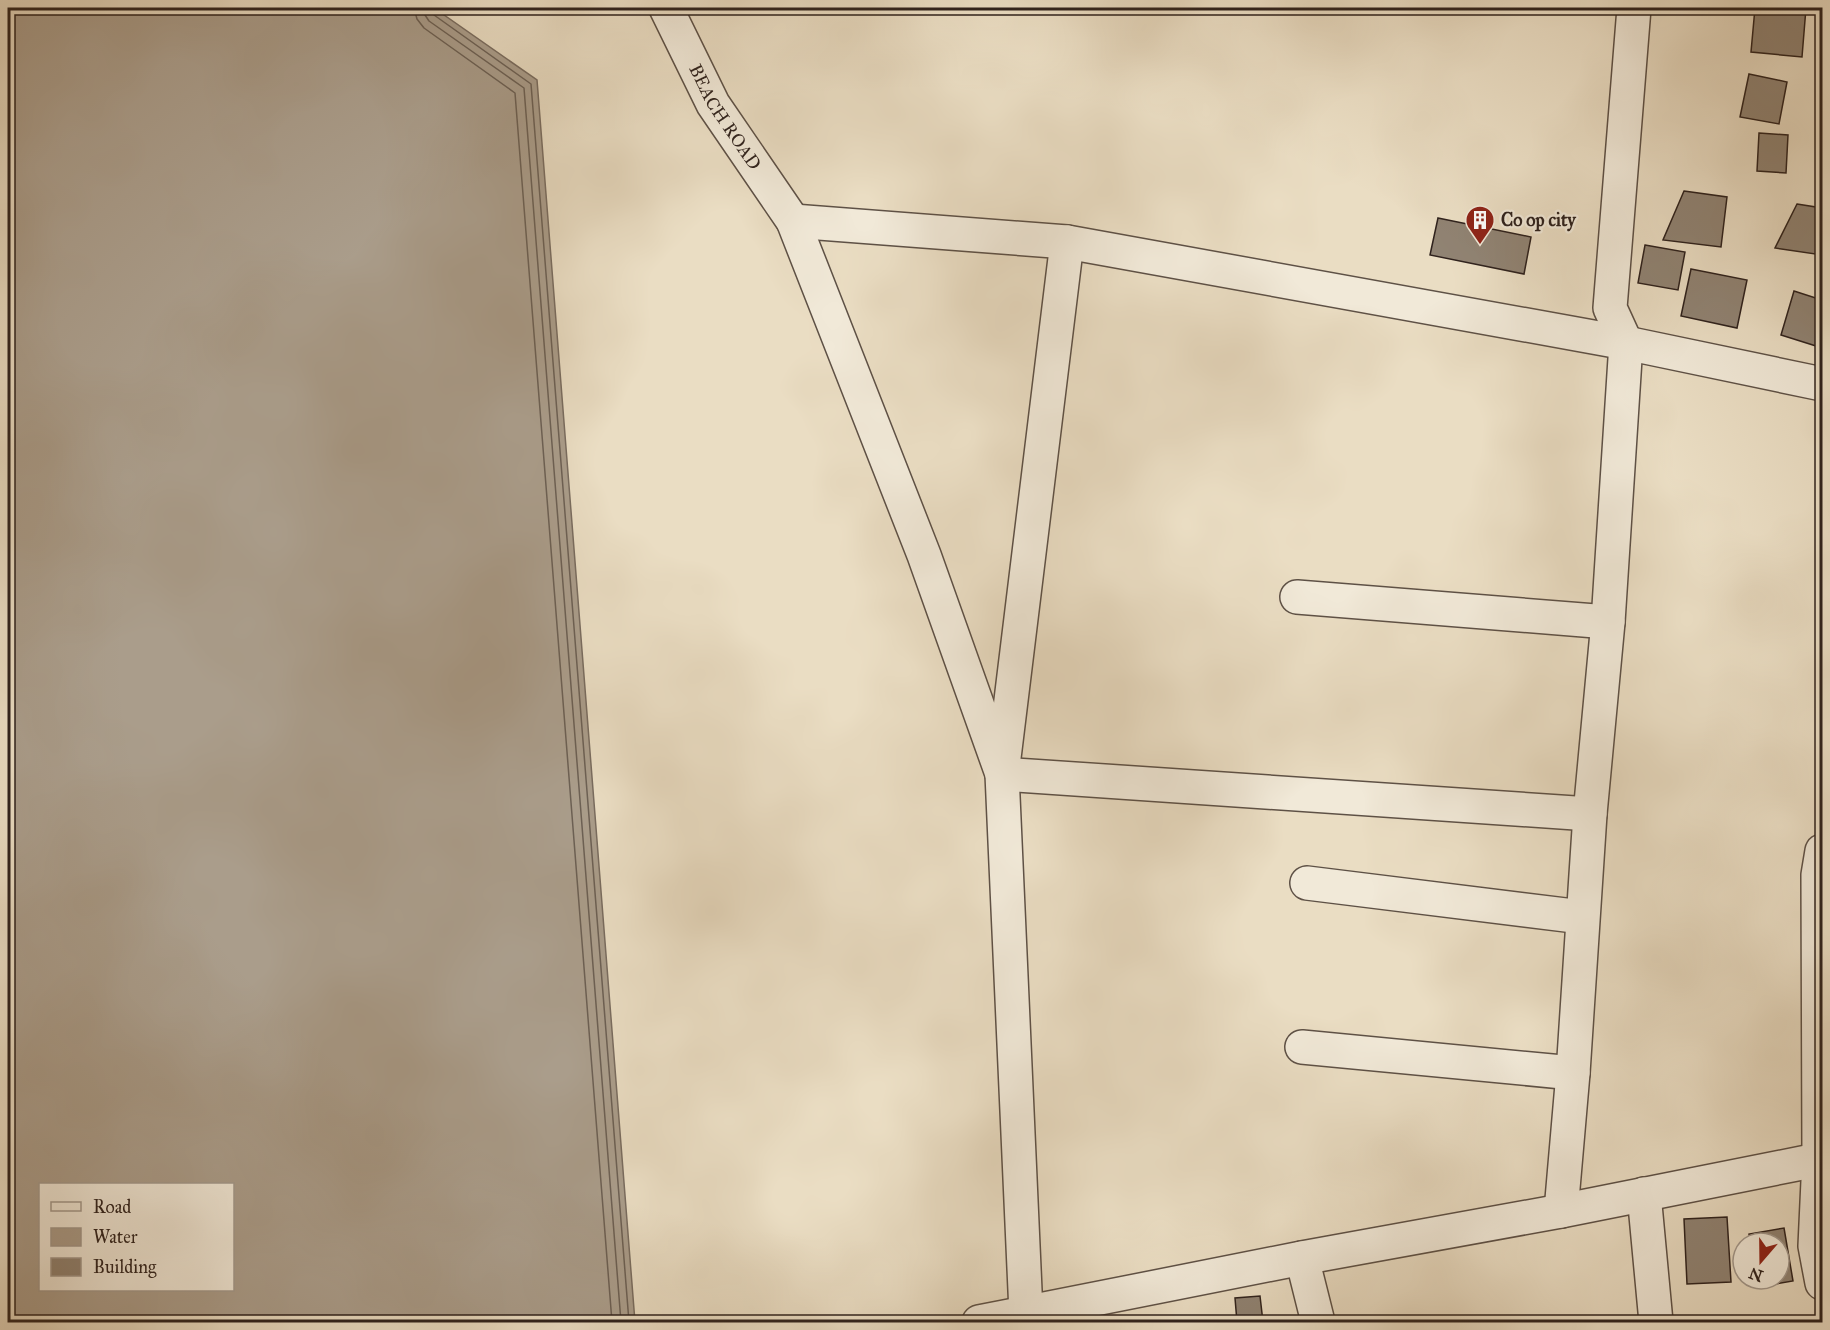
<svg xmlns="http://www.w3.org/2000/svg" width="1830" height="1330" font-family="'IM FELL Great Primer',serif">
  <rect width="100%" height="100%" fill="#eaddc3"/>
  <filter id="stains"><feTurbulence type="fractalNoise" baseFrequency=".00333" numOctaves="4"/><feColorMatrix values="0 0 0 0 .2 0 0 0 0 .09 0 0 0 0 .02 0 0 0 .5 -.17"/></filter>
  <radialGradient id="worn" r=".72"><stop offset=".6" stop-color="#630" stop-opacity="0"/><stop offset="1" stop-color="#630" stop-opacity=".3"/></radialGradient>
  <!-- water -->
  <path fill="#aa9d8b" stroke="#796c5f" stroke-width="1.5" fill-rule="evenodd" d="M8,8H434L537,80L635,1322H8ZM40,1184H232V1290H40Z"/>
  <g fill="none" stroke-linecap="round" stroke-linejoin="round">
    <!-- shore -->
    <g stroke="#6c6054" stroke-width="1.5">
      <path d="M414,8L417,19L424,28L515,93L612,1322"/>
      <path d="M423,8L425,15L429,21L524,88L621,1322"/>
      <path d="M431,8L434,15L531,84L629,1322"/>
    </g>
  </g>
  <!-- building -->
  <g fill="#908373" stroke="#2f221d" stroke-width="1.5">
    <path d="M1755,8H1806L1802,57L1751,52Z"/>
    <path d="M1749,74L1787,82L1779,124L1740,117Z"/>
    <path d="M1759,133L1788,135L1786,173L1757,171Z"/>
    <path d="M1684,191L1727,197L1721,247L1663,240Z"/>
    <path d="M1797,204L1822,208V255L1775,248Z"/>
    <path d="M1438,218L1531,237L1524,274L1430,255Z"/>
    <path d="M1645,245L1685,252L1678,290L1638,283Z"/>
    <path d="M1691,269L1747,280L1737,328L1681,316Z"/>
    <path d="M1794,291L1822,300V322L1816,346L1781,335Z"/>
    <path d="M1727,1217L1731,1282L1687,1284L1684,1219Z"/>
    <path d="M1784,1228L1793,1281L1758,1287L1756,1279H1779V1243H1750L1749,1234Z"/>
    <path d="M1260,1296L1263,1322H1237L1235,1298Z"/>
  </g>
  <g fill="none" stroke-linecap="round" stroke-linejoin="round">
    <!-- minor casing -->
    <g stroke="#5e5146" stroke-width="36">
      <g id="minor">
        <path id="s1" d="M666,8L713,104L793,221L924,555L1002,774L1590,814"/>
        <path d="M793,221L1067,242L1626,343L1822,384"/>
        <path d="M1297,597L1608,622"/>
        <path d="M1822,851L1818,875L1819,1159L1815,1246L1822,1283"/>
        <path d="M1307,883L1582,917"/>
        <path d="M1302,1047L1573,1073"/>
        <path d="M1644,1194L1656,1322"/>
        <path d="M1561,1211L1573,1073L1590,814L1608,622L1626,343L1610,308L1634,8"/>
        <path d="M1302,1258L1318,1322"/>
        <path d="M1026,1313L1002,774L1067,242"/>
        <path d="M979,1322L1302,1258L1561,1211L1822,1159"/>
      </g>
    </g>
    <!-- minor -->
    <use href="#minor" stroke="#f1e9d8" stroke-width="33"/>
  </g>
  <!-- icons -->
  <defs>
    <g id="building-pin" transform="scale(1.5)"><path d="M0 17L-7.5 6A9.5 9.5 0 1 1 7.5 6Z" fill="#8f2418" stroke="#f1e9d8"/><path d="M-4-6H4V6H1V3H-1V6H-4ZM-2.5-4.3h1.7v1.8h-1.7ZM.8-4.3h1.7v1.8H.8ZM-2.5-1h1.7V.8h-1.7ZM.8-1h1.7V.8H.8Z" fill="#fff"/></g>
  </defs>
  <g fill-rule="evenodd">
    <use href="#building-pin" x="1480" y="220"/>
  </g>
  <g text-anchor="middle" stroke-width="4.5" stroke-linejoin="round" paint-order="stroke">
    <!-- street labels -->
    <g font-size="18" fill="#2f221d" stroke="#f1e9d8">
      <text dy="6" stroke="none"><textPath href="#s1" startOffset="124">BEACH ROAD</textPath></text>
    </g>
    <!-- poi labels -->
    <g font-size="18" font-weight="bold" fill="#2f221d" stroke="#f1e9d8" text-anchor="start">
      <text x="1501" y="226">Co op city</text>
    </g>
  </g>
  <!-- margin -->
  <rect width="1830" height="1330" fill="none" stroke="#eaddc3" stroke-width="30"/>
  <rect x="9" y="9" width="1812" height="1312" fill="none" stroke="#2f221d" stroke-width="3"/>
  <rect x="15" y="15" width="1800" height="1300" fill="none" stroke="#2f221d" stroke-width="1.5"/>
  <!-- legend -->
  <rect x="39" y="1183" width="195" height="108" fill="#f1e9d8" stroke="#a3998d" stroke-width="1.5"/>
  <rect x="51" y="1202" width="30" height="9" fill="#f1e9d8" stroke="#a3998d" stroke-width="1.5"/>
  <text x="93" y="1213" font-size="18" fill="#2f221d">Road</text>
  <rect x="51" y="1228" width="30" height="18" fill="#aa9d8b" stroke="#a3998d" stroke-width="1.5"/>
  <text x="93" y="1243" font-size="18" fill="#2f221d">Water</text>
  <rect x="51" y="1258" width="30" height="18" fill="#908373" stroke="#a3998d" stroke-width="1.5"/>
  <text x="93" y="1273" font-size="18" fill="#2f221d">Building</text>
  <!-- north arrow -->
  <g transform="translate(1761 1261) rotate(200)"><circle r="28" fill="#f1e9d8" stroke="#a3998d" stroke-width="1.5"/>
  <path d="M0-4.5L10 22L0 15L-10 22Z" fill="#8f2418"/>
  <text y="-9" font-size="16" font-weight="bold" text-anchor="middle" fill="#2f221d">N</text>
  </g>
  <rect width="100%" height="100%" filter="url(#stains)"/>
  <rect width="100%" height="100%" fill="url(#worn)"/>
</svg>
